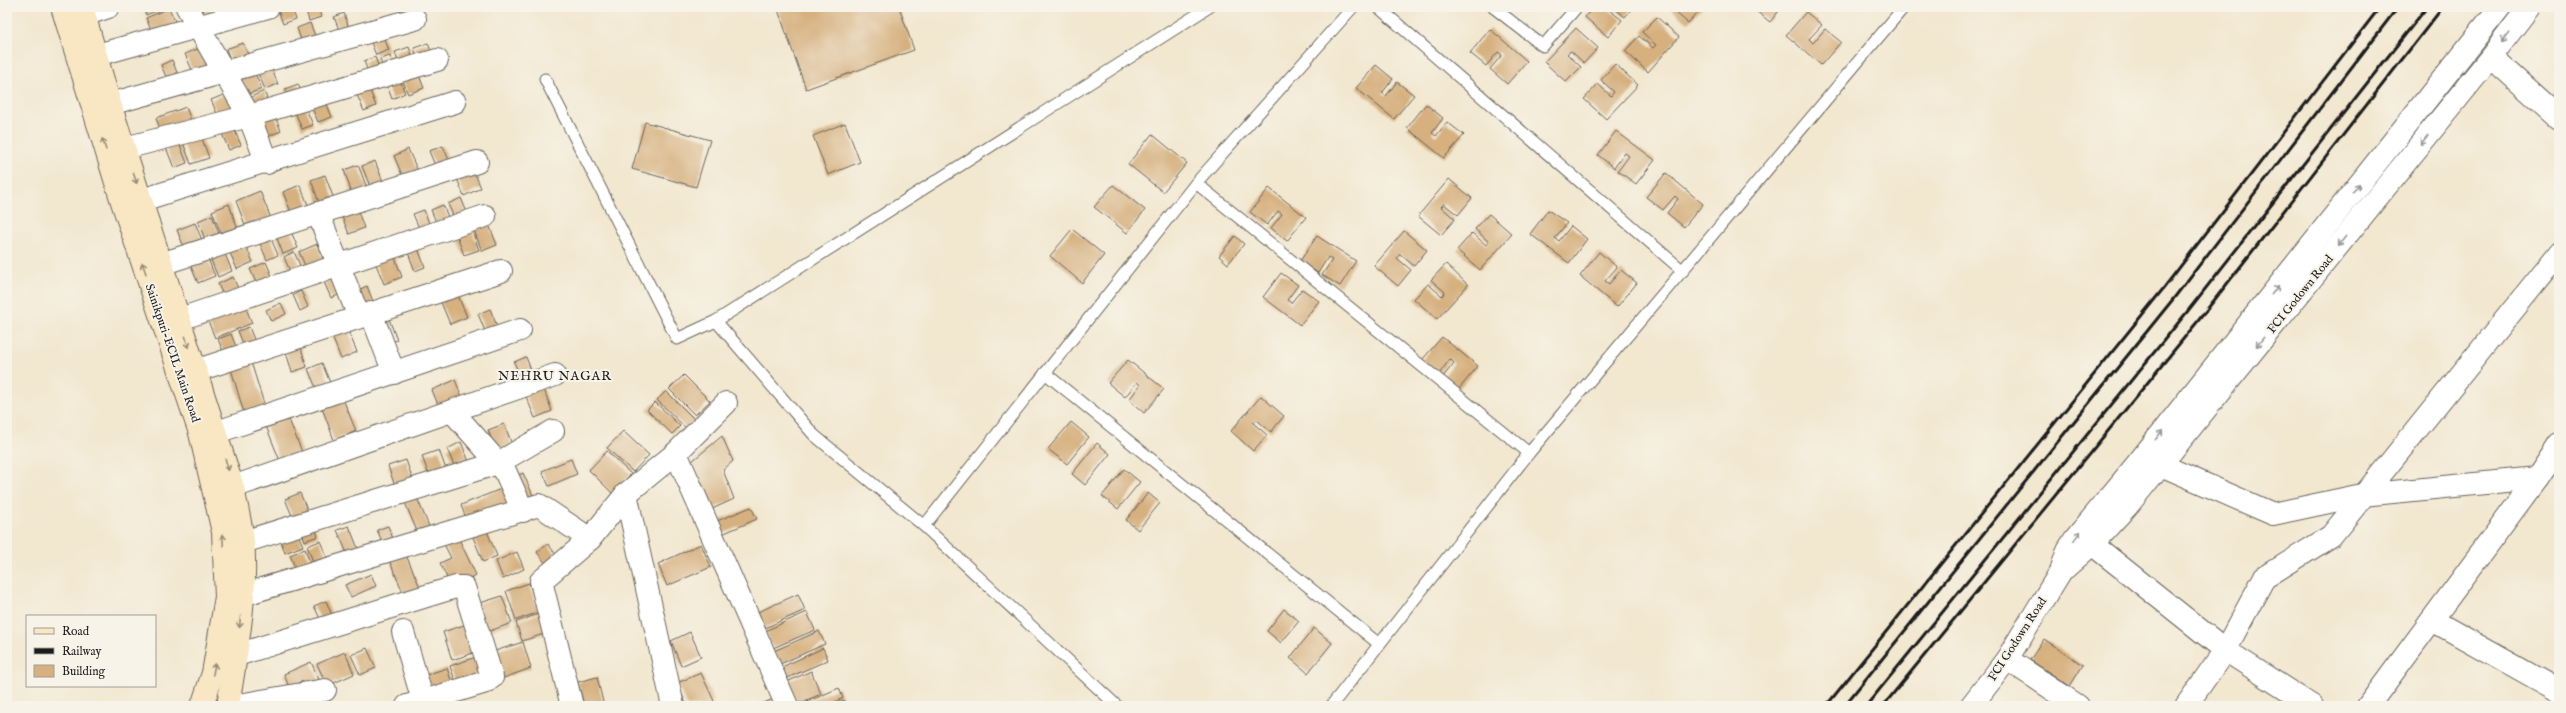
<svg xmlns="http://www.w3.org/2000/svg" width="2566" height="713" font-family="'IM FELL English',serif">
  <rect width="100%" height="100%" fill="#f7f3e8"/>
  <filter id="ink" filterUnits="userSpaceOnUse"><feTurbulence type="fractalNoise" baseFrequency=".025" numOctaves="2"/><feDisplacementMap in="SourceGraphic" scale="8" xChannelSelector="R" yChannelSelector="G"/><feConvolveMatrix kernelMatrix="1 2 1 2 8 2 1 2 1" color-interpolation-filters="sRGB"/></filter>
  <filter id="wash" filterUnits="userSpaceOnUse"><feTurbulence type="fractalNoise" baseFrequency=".012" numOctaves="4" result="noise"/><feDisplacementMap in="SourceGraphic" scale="16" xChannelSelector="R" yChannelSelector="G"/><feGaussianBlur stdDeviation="0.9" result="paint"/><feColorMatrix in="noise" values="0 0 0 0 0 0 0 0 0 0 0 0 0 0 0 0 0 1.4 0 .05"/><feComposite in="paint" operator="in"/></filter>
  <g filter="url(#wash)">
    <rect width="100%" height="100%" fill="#f2e7cf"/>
    <g id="blocks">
      <!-- building -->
      <g fill="#d6b07f">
        <path d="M143,7H166L146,15Z"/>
        <path d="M201,7H218L222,16L207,22Z"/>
        <path d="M277,7H291L296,19L283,24Z"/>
        <path d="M305,7H318L321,17L309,21Z"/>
        <path d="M332,7H346L334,11Z"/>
        <path d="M399,7H416L418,13L403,19Z"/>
        <path d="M777,7H899L914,50L806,89Z"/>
        <path d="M1593,7H1609L1608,9L1622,20L1608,37L1585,17Z"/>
        <path d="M1613,7H1633L1625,17Z"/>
        <path d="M1669,7H1703L1688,23Z"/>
        <path d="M1751,7H1782L1770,22Z"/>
        <path d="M169,8L177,25L153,35L146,18Z"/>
        <path d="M1806,12L1822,25L1809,39L1813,43L1825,29L1841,42L1821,65L1786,35Z"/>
        <path d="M344,13L350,32L341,35L334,17Z"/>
        <path d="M1657,17L1679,37L1648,72L1625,51L1639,36L1653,48L1656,45L1642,32Z"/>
        <path d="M310,23L317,41L303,46L297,28Z"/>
        <path d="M1576,28L1598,48L1584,63L1571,51L1567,54L1581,67L1566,82L1544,62Z"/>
        <path d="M1490,29L1527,61L1507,84L1490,69L1502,55L1498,52L1486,66L1470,53Z"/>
        <path d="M381,30L389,50L376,55L368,35Z"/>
        <path d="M243,43L249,57L232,64L226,49Z"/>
        <path d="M428,43L433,57L419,62L414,48Z"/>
        <path d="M409,47L415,63L400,68L395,52Z"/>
        <path d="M200,48L207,67L193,72L185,54Z"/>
        <path d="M390,56L395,69L384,72L380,59Z"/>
        <path d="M375,57L381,73L370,77L364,61Z"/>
        <path d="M172,60L180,80L169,84L161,65Z"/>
        <path d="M1615,64L1638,85L1606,119L1584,99L1598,84L1611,96L1614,92L1601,80Z"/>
        <path d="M270,65L278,84L265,89L257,71Z"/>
        <path d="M1376,65L1393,79L1382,93L1386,96L1397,82L1414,95L1394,119L1356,88Z"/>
        <path d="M416,68L424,88L408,94L400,74Z"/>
        <path d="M254,71L262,89L248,94L240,76Z"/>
        <path d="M398,75L405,93L392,99L385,80Z"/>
        <path d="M367,83L376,106L364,111L354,88Z"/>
        <path d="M298,84L303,96L290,102L285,89Z"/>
        <path d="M264,91L270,106L255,112L249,98Z"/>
        <path d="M228,93L235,111L219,118L211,100Z"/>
        <path d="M323,95L332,117L318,122L309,101Z"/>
        <path d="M304,104L313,125L302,129L294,109Z"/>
        <path d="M1426,104L1443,118L1432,133L1436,136L1447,122L1464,135L1444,158L1407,128Z"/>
        <path d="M186,107L193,126L163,137L156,118Z"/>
        <path d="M274,113L281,131L267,137L260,119Z"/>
        <path d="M231,122L241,145L229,150L219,127Z"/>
        <path d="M645,122L710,140L696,187L632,169Z"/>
        <path d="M845,123L860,162L828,175L813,136Z"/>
        <path d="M1616,131L1655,160L1636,184L1618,171L1629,156L1625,153L1614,168L1598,155Z"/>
        <path d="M200,133L209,158L191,164L182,140Z"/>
        <path d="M1152,134L1187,163L1163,192L1128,164Z"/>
        <path d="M178,140L187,163L174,168L165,145Z"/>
        <path d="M443,146L451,165L437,170L429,151Z"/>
        <path d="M408,149L420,176L405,182L394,156Z"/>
        <path d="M375,161L384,184L371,189L362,166Z"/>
        <path d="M358,165L367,188L352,194L344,170Z"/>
        <path d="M473,169L481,188L464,196L456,176Z"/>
        <path d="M1666,173L1703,204L1684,227L1667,213L1678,199L1675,196L1663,210L1646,197Z"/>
        <path d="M325,175L335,202L321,208L311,180Z"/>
        <path d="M1449,179L1472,198L1458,215L1444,204L1441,207L1455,219L1441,235L1418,216Z"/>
        <path d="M300,185L308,205L291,212L283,192Z"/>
        <path d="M1113,185L1145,210L1127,233L1094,207Z"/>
        <path d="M1269,188L1306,217L1287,241L1271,228L1282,214L1278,211L1267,225L1250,212Z"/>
        <path d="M260,191L272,221L247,230L236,201Z"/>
        <path d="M461,198L469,217L456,222L448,204Z"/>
        <path d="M229,204L239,233L223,239L212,211Z"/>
        <path d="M443,205L451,224L439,229L431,210Z"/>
        <path d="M356,206L364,228L349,234L340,212Z"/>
        <path d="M424,210L432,231L422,235L413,214Z"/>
        <path d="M1548,210L1567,223L1555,238L1559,241L1571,226L1587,239L1569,263L1530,234Z"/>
        <path d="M1489,214L1512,234L1480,270L1457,250L1472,233L1486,245L1489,242L1475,229Z"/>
        <path d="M212,215L220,237L206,242L198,221Z"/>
        <path d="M488,222L497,245L482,251L473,228Z"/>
        <path d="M195,223L204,245L186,252L177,230Z"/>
        <path d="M289,227L298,248L283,254L275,233Z"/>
        <path d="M471,228L479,250L464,255L456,234Z"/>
        <path d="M1072,229L1104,255L1082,283L1050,256Z"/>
        <path d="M1404,231L1427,250L1414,266L1400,254L1397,258L1411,270L1398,286L1374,266Z"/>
        <path d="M269,234L278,255L267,260L258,239Z"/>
        <path d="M1235,236L1244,244L1228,264L1219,256Z"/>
        <path d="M1317,236L1356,261L1340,286L1322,275L1332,260L1328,257L1318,273L1300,261Z"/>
        <path d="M243,240L253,262L237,269L227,246Z"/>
        <path d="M317,244L326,266L309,274L299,252Z"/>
        <path d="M417,246L425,267L415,271L407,250Z"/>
        <path d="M294,252L304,274L293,278L284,257Z"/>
        <path d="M1599,252L1617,267L1605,281L1609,284L1621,270L1637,283L1617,307L1580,276Z"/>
        <path d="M206,254L215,276L198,283L189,262Z"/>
        <path d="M225,254L232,271L218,277L211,260Z"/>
        <path d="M394,255L402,277L384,284L375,262Z"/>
        <path d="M266,262L275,283L259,289L250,269Z"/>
        <path d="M1446,264L1468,285L1437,319L1414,299L1428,284L1442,296L1445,292L1431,280Z"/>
        <path d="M1281,273L1298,285L1287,300L1291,303L1302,289L1319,301L1300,325L1263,297Z"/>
        <path d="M334,274L343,293L331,298L323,280Z"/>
        <path d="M233,277L241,295L226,302L218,284Z"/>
        <path d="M367,286L376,309L365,313L356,291Z"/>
        <path d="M301,291L308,307L300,311L293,295Z"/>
        <path d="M457,293L467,317L450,324L440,300Z"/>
        <path d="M243,301L252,323L215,338L206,316Z"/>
        <path d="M281,303L286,314L271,321L266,310Z"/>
        <path d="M490,309L499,331L487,336L478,314Z"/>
        <path d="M389,319L397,340L386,344L378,323Z"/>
        <path d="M249,327L257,347L246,351L238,331Z"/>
        <path d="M347,328L357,352L341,359L331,334Z"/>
        <path d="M231,334L239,354L226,359L218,339Z"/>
        <path d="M1442,337L1478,366L1458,390L1443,377L1454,363L1450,359L1439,374L1422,360Z"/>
        <path d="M300,345L307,367L292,372L285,349Z"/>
        <path d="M526,357L534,378L523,383L514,362Z"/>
        <path d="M1128,360L1164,389L1144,413L1129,400L1140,385L1137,382L1125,397L1108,383Z"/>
        <path d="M251,362L265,407L244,413L231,369Z"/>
        <path d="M322,363L331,385L317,390L308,369Z"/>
        <path d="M684,375L710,401L695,415L669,389Z"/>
        <path d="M455,380L464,402L441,412L432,390Z"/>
        <path d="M543,387L552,411L535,418L525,394Z"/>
        <path d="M666,391L699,424L690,432L657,400Z"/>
        <path d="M1261,396L1284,416L1271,432L1257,420L1253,423L1267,435L1253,451L1231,431Z"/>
        <path d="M343,399L356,431L334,440L322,408Z"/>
        <path d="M655,402L680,426L672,434L647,410Z"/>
        <path d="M288,417L302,452L280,461L266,426Z"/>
        <path d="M1071,422L1089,437L1067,464L1048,449Z"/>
        <path d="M504,424L512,444L496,451L488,430Z"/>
        <path d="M623,431L649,455L633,472L607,448Z"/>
        <path d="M722,436L733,461L723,470L734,499L712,509L691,462Z"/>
        <path d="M461,442L470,464L456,470L447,449Z"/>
        <path d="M1097,443L1110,454L1085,485L1072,474Z"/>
        <path d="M439,450L448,475L431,481L422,456Z"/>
        <path d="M607,451L631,474L612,493L589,470Z"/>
        <path d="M571,459L577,474L549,486L542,471Z"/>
        <path d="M406,460L414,483L396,489L388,466Z"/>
        <path d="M1124,469L1140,482L1118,509L1102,496Z"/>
        <path d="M523,473L535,500L522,506L510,479Z"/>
        <path d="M511,485L519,505L468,524L461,505Z"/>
        <path d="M300,493L308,512L293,518L285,499Z"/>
        <path d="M415,493L431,531L419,536L403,498Z"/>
        <path d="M1148,493L1160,503L1138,530L1126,520Z"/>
        <path d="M751,507L757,519L722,534L717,521Z"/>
        <path d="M313,523L318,536L305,541L300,528Z"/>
        <path d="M349,526L361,556L350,560L337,530Z"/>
        <path d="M388,526L396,546L386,550L377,530Z"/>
        <path d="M296,530L303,546L285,553L279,536Z"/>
        <path d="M487,531L497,556L483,562L473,537Z"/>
        <path d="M456,533L476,575L451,586L440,563L451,558L442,540Z"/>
        <path d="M320,541L330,564L316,569L307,546Z"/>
        <path d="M548,544L557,556L546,564L537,552Z"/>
        <path d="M701,544L711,567L667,586L658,564Z"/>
        <path d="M305,549L312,569L298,575L290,555Z"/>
        <path d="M517,552L524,569L503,579L496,561Z"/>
        <path d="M406,555L423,594L407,602L390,562Z"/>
        <path d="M371,574L376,586L351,597L345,585Z"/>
        <path d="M529,583L539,612L516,620L506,591Z"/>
        <path d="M798,594L805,610L765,628L758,612Z"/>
        <path d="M502,596L512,623L484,633L474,605Z"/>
        <path d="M326,601L334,620L323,625L314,606Z"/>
        <path d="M1284,609L1299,621L1281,643L1267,631Z"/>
        <path d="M807,612L815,630L773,648L765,631Z"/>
        <path d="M541,613L547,633L522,641L516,622Z"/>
        <path d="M470,623L479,651L452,660L443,632Z"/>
        <path d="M1314,628L1332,643L1308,673L1290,658Z"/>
        <path d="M819,631L825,644L780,664L774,651Z"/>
        <path d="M690,632L701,657L681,666L671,641Z"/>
        <path d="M2044,639L2083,665L2070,686L2030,660Z"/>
        <path d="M523,642L531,668L501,679L492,652Z"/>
        <path d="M367,648L376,668L360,675L351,655Z"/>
        <path d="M823,648L828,660L787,678L782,667Z"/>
        <path d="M345,652L354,674L327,686L317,664Z"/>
        <path d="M479,656L486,680L458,689L450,666Z"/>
        <path d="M311,662L321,684L306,691L302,681L289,687L284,674Z"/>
        <path d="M447,668L454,689L427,698L420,677Z"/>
        <path d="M811,671L821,694L797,704L787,682Z"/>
        <path d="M701,673L714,701L703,706H687L677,683Z"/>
        <path d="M597,677L604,706H584L578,682Z"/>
        <path d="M839,688L843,698L826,706H797Z"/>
        <path d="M773,699L776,706H757Z"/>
        <path d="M844,700L847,706H830Z"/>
      </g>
    </g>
  </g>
  <g filter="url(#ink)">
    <use href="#blocks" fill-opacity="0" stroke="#67635b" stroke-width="1"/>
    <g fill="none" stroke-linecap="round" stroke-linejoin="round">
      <!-- service casing -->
      <g stroke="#67635b" stroke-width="13">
        <g id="service">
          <path d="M1378,7L1683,271"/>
          <path d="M1493,7L1543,46L1577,7"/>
          <path d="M545,79L677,339L716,321L1209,7"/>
          <path d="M1196,183L1529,453"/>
          <path d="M716,321L814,435L924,526L1117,706"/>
          <path d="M1045,373L1379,644"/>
          <path d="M924,526L1196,183L1353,7"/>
          <path d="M1331,706L1529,453L1904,7"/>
        </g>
      </g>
      <!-- minor casing -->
      <g stroke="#67635b" stroke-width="24">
        <g id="minor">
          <path d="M187,7L249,116L267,163"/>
          <path d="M84,15L108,7"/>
          <path d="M97,55L268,7"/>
          <path d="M2491,57L2559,118"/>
          <path d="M110,104L415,19"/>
          <path d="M125,148L249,116L437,60"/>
          <path d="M142,200L455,102"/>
          <path d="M318,213L359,317"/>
          <path d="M161,264L477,162"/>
          <path d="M371,313L394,373"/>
          <path d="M180,319L485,216"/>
          <path d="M195,371L501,271"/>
          <path d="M452,411L505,471L523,511"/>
          <path d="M217,432L520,330"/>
          <path d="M676,453L787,706"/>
          <path d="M2161,465L2273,514L2362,495L2537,478"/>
          <path d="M233,487L555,375"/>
          <path d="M626,494L673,706"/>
          <path d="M243,542L498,463L553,431"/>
          <path d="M2092,544L2225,650L2312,706"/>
          <path d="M242,595L539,505L590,539"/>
          <path d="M2432,620L2559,691"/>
          <path d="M403,632L423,701"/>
          <path d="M237,655L436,593L456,587H464L492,677L486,682L407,706"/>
          <path d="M2007,659L2078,706"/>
          <path d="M233,706L325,690"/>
          <path d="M572,706L541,581L590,539L626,494L676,453L726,403"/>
          <path d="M2186,706L2225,650L2264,578L2331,536L2559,253"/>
          <path d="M2368,706L2537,478L2559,445"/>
        </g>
      </g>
      <!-- tertiary casing -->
      <g stroke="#67635b" stroke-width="24">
        <g id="tertiary">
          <path d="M2065,568L2092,544L2128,505L2491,57L2529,7"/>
          <path d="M1971,706L2007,659L2061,571L2068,550L2075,539L2137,464L2500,7"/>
        </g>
      </g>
      <!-- secondary casing -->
      <g stroke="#67635b" stroke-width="24">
        <g id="secondary">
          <path d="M62,7L122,202L200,433L223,532L226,597L213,673L202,706"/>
          <path d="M82,7L110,104L233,487C236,505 241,523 243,541C248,592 236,655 228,706"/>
        </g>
      </g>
      <!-- service -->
      <use href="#service" stroke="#fff" stroke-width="11"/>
      <!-- minor -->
      <use href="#minor" stroke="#fff" stroke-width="22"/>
      <!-- tertiary -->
      <use href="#tertiary" stroke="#fff" stroke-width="22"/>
      <!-- secondary -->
      <use href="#secondary" stroke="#f9e7c3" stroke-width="22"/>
      <!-- rail -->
      <g stroke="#1c1c1c" stroke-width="3">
        <path d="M1826,706L2163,289L2380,7"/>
        <path d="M1844,706L2174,298L2398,7"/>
        <path d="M1866,706L2187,312L2427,7"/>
        <path d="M1883,706L2198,321L2443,7"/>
      </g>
    </g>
    <!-- one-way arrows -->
    <defs><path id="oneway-shaft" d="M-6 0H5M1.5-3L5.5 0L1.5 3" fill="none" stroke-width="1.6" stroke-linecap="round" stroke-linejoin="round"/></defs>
    <g stroke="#999">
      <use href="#oneway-shaft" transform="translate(2505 38) rotate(127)"/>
      <use href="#oneway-shaft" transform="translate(2424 140) rotate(129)"/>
      <use href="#oneway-shaft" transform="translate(2356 188) rotate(-52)"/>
      <use href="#oneway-shaft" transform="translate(2342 241) rotate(129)"/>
      <use href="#oneway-shaft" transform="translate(2275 290) rotate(-52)"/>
      <use href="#oneway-shaft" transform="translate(2260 342) rotate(129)"/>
      <use href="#oneway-shaft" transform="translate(2159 435) rotate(-52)"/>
      <use href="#oneway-shaft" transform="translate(2077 536) rotate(-54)"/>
    </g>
    <g stroke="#968c78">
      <use href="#oneway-shaft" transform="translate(104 144) rotate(-109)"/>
      <use href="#oneway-shaft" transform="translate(135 178) rotate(72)"/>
      <use href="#oneway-shaft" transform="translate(144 268) rotate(-109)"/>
      <use href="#oneway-shaft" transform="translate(187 342) rotate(74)"/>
      <use href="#oneway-shaft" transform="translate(227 465) rotate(74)"/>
      <use href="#oneway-shaft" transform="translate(223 540) rotate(-92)"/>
      <use href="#oneway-shaft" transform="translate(240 622) rotate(95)"/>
      <use href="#oneway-shaft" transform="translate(214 669) rotate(-79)"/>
    </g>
  </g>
  <g text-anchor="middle" stroke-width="4" stroke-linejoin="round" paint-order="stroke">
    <!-- street labels -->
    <g font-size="12" fill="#1c1c1c" stroke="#f7f3e8">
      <text transform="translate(2300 294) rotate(-51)" y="4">FCI Godown Road</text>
      <text transform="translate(173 353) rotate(71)" y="4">Sainikpuri-ECIL Main Road</text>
      <text transform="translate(2017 639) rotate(-57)" y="4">FCI Godown Road</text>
    </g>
    <!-- neighbourhood labels -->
    <g font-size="13" letter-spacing="1" fill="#1c1c1c" stroke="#f7f3e8">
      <text x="555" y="380">NEHRU NAGAR</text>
    </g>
  </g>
  <!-- margin -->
  <rect width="2566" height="713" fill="none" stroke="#f7f3e8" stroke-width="24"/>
  <!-- legend -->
  <rect x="26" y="615" width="130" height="72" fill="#f7f3e8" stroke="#9f9d96"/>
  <rect x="34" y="628" width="20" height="6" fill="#f9e7c3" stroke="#9f9d96"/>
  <text x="62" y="635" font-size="12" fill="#1c1c1c">Road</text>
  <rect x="34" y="648" width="20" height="6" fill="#1c1c1c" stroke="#9f9d96"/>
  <text x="62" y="655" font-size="12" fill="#1c1c1c">Railway</text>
  <rect x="34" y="665" width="20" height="12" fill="#d6b07f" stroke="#9f9d96"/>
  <text x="62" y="675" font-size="12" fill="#1c1c1c">Building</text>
</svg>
